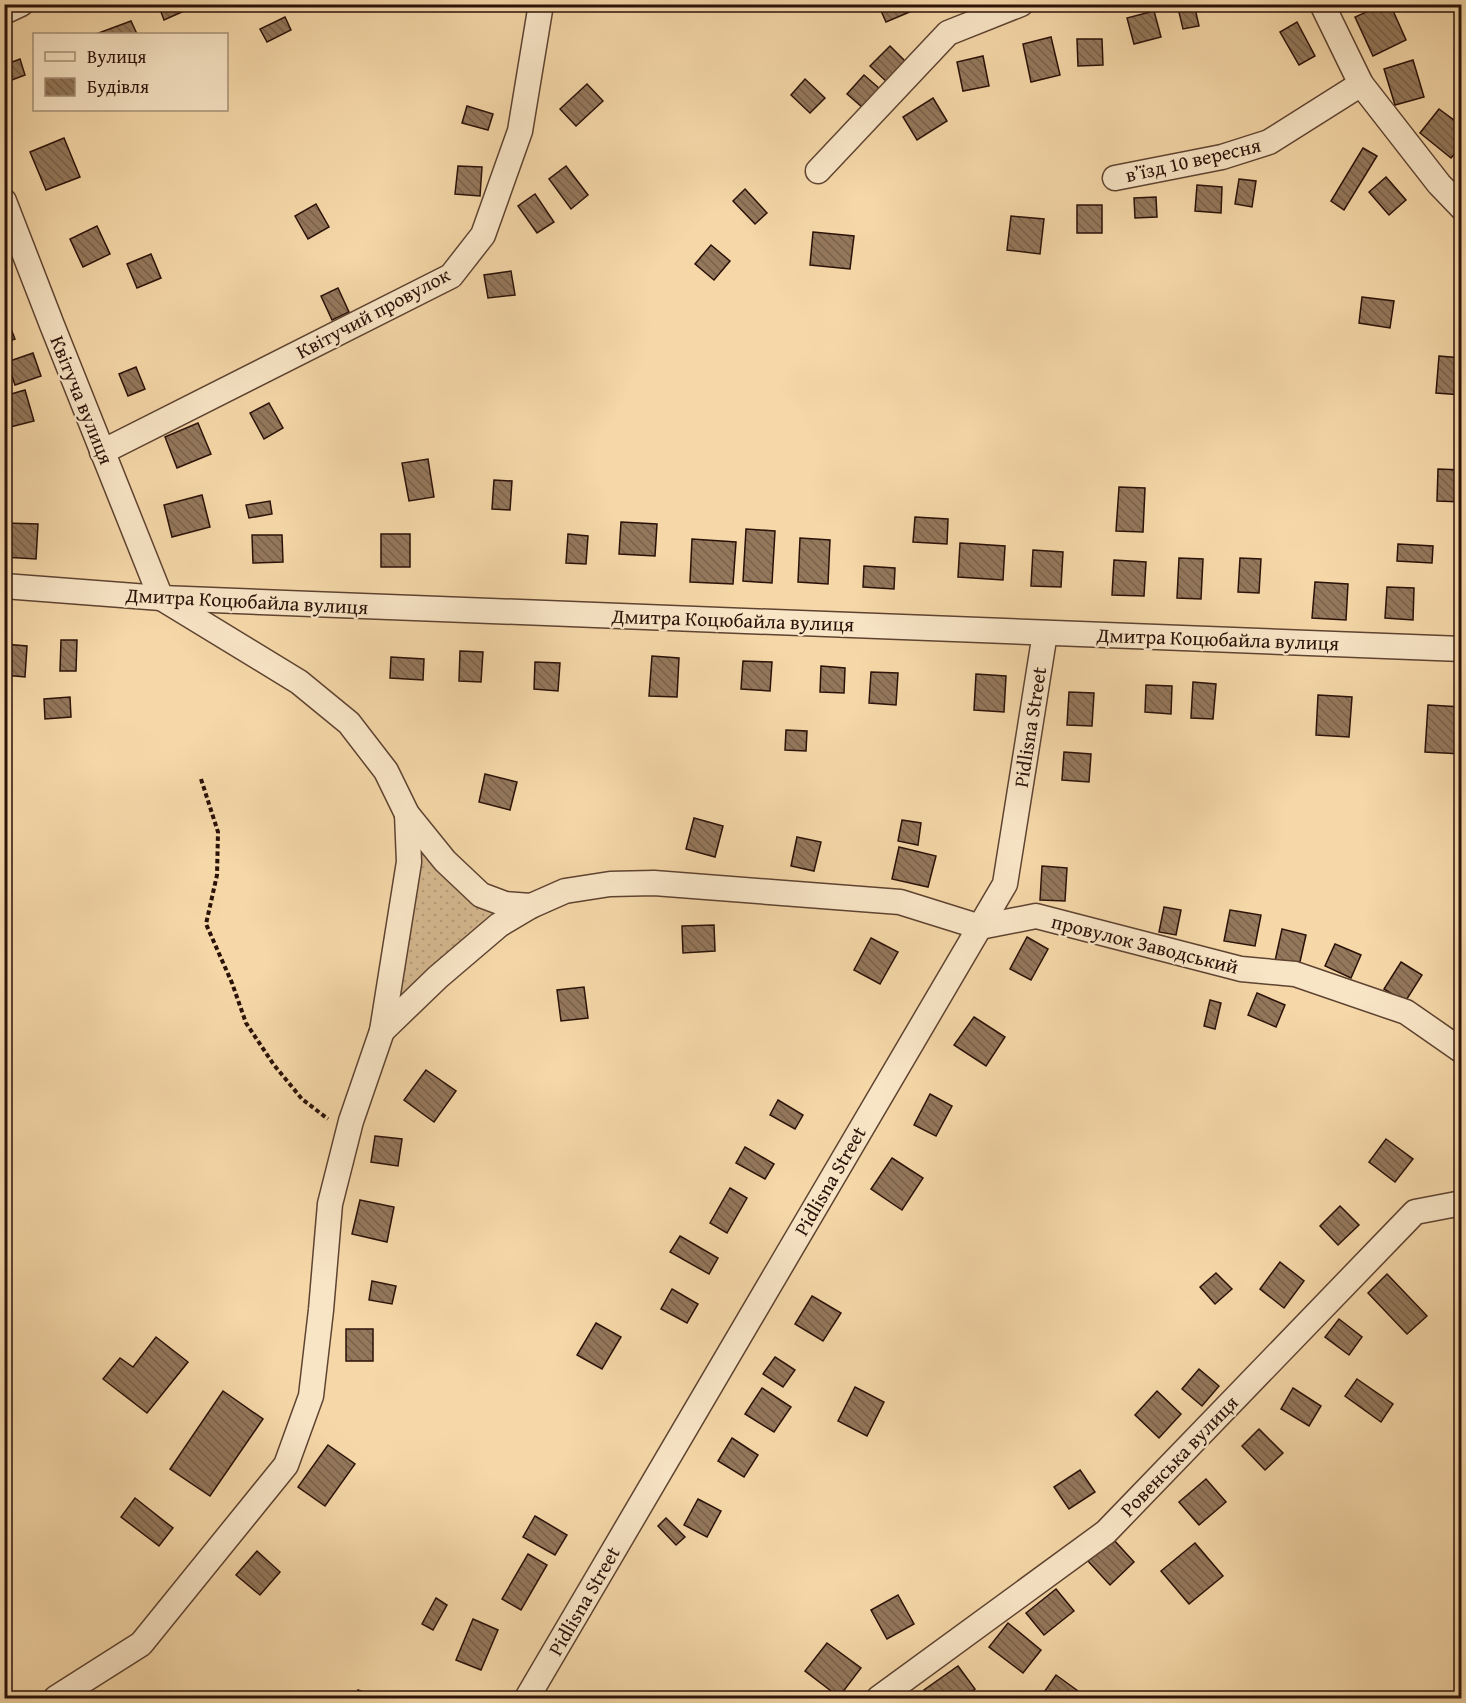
<svg xmlns="http://www.w3.org/2000/svg" width="1466" height="1703" font-family="'Gentium Book Plus',serif">
  <defs>
    <pattern id="grass-dots" width="8" height="8" patternUnits="userSpaceOnUse" patternTransform="scale(1.5)"><rect width="8" height="8" fill="#d3b68d"/><path d="M2 2h.1M6 6h.1" fill="none" stroke="#b59b78" stroke-width="1.8" stroke-linecap="round"/></pattern>
    <pattern id="building-back-hatch" width="6" height="6" patternUnits="userSpaceOnUse" patternTransform="scale(1.5)"><rect width="6" height="6" fill="#94785c"/><path d="M-1 5l2 2M0 0l6 6M5-1l2 2" fill="none" stroke="#79614a"/></pattern>
  </defs>
  <rect width="100%" height="100%" fill="#f5d7a8"/>
  <filter id="stains"><feTurbulence type="fractalNoise" baseFrequency=".00333" numOctaves="4"/><feColorMatrix values="0 0 0 0 .2 0 0 0 0 .09 0 0 0 0 .02 0 0 0 .5 -.17"/></filter>
  <radialGradient id="worn" r=".72"><stop offset=".6" stop-color="#630" stop-opacity="0"/><stop offset="1" stop-color="#630" stop-opacity=".3"/></radialGradient>
  <!-- grass -->
  <path fill="url(#grass-dots)" stroke="#7f644b" stroke-width="1.5" d="M407,814L491,899L531,906L382,1031Z"/>
  <!-- building -->
  <g fill="url(#building-back-hatch)" stroke="#2b1209" stroke-width="1.5">
    <path d="M158,4H182L184,11L164,20Z"/>
    <path d="M878,4H918L919,8L886,22Z"/>
    <path d="M1177,4H1194L1199,26L1183,29Z"/>
    <path d="M1384,4H1390L1406,40L1373,56L1355,17Z"/>
    <path d="M1154,11L1161,37L1134,44L1127,18Z"/>
    <path d="M285,17L291,30L267,42L260,29Z"/>
    <path d="M131,21L137,34H96Z"/>
    <path d="M1297,22L1315,56L1299,65L1280,32Z"/>
    <path d="M1051,37L1060,75L1031,82L1023,44Z"/>
    <path d="M1077,39H1102L1103,65L1078,66Z"/>
    <path d="M890,46L908,64L888,83L870,66Z"/>
    <path d="M983,56L989,86L963,91L957,62Z"/>
    <path d="M20,59L25,75L4,83V65Z"/>
    <path d="M1413,60L1424,97L1395,105L1384,69Z"/>
    <path d="M864,75L880,89L863,108L847,94Z"/>
    <path d="M805,79L825,98L810,113L791,95Z"/>
    <path d="M587,84L603,101L576,126L560,109Z"/>
    <path d="M933,98L947,121L917,140L903,117Z"/>
    <path d="M467,106L493,114L488,130L462,123Z"/>
    <path d="M1439,109L1462,126V145L1451,158L1420,133Z"/>
    <path d="M64,138L80,177L46,190L30,152Z"/>
    <path d="M1363,148L1377,156L1344,210L1331,201Z"/>
    <path d="M458,166L482,167L480,196L455,194Z"/>
    <path d="M566,166L588,195L571,209L549,179Z"/>
    <path d="M1386,177L1406,200L1389,215L1369,192Z"/>
    <path d="M1239,179L1256,181L1252,207L1235,204Z"/>
    <path d="M1197,185L1222,187L1221,213L1195,211Z"/>
    <path d="M745,189L767,213L755,224L733,201Z"/>
    <path d="M535,194L554,222L537,233L518,206Z"/>
    <path d="M1156,197L1157,217L1135,218L1134,198Z"/>
    <path d="M316,204L329,227L308,239L295,216Z"/>
    <rect x="1077" y="205" width="25" height="28"/>
    <path d="M1011,216L1044,219L1040,254L1007,250Z"/>
    <path d="M97,226L110,254L83,267L70,239Z"/>
    <path d="M813,232L854,236L850,269L810,265Z"/>
    <path d="M711,245L730,261L714,280L695,264Z"/>
    <path d="M151,254L161,278L137,288L127,264Z"/>
    <path d="M511,271L515,295L488,298L484,275Z"/>
    <path d="M338,288L349,312L332,320L321,296Z"/>
    <path d="M1362,297L1394,301L1390,328L1359,323Z"/>
    <path d="M4,311L15,339L4,343Z"/>
    <path d="M33,353L41,376L15,385L7,362Z"/>
    <path d="M1439,356L1462,358V395L1436,393Z"/>
    <path d="M136,367L145,389L128,396L119,374Z"/>
    <path d="M25,390L34,421L10,427L4,405V396Z"/>
    <path d="M269,403L283,428L264,439L250,413Z"/>
    <path d="M198,423L211,454L177,468L165,437Z"/>
    <path d="M428,459L434,497L409,501L402,463Z"/>
    <path d="M1438,469L1462,470V502L1437,501Z"/>
    <path d="M494,480L512,481L510,510L492,509Z"/>
    <path d="M1119,487L1145,488L1143,532L1116,531Z"/>
    <path d="M202,495L210,527L172,537L164,505Z"/>
    <path d="M270,501L272,514L249,518L246,505Z"/>
    <path d="M915,517L948,519L947,544L913,542Z"/>
    <path d="M621,522L657,524L655,556L619,554Z"/>
    <path d="M6,523L38,524L36,559L4,557Z"/>
    <path d="M746,529L775,531L772,583L743,581Z"/>
    <rect x="381" y="534" width="29" height="33"/>
    <path d="M568,534L588,536L586,564L566,563Z"/>
    <path d="M252,535H282L283,562L253,563Z"/>
    <path d="M800,538L830,540L828,584L798,582Z"/>
    <path d="M692,539L736,542L733,584L690,582Z"/>
    <path d="M960,543L1005,546L1003,580L958,577Z"/>
    <path d="M1398,544L1433,546L1432,563L1397,561Z"/>
    <path d="M1033,550L1063,552L1061,587L1031,586Z"/>
    <path d="M1179,558L1203,559L1201,599L1177,598Z"/>
    <path d="M1240,558L1261,559L1259,593L1238,592Z"/>
    <path d="M1114,560L1146,562L1144,596L1112,595Z"/>
    <path d="M864,566L895,568L894,589L863,587Z"/>
    <path d="M1315,582L1348,584L1346,620L1312,618Z"/>
    <path d="M1387,587L1414,588L1413,620L1385,618Z"/>
    <path d="M61,640H77L76,671H60Z"/>
    <path d="M4,644L27,646L25,677L4,675Z"/>
    <path d="M460,651L483,652L481,682L459,681Z"/>
    <path d="M652,656L679,658L677,697L649,696Z"/>
    <path d="M391,657L424,659L423,680L390,678Z"/>
    <path d="M743,661L772,662L770,691L741,689Z"/>
    <path d="M535,662L560,663L558,691L534,689Z"/>
    <path d="M821,666L845,668L844,693L820,692Z"/>
    <path d="M871,672L898,673L896,705L869,703Z"/>
    <path d="M976,674L1006,676L1004,712L974,710Z"/>
    <path d="M1193,682L1216,684L1213,719L1191,718Z"/>
    <path d="M1146,685L1172,686L1171,714L1145,712Z"/>
    <path d="M1069,692L1094,693L1092,726L1067,725Z"/>
    <path d="M1318,695L1352,697L1349,737L1316,735Z"/>
    <path d="M70,697L71,717L45,719L44,699Z"/>
    <path d="M1428,705L1462,707V754L1425,752Z"/>
    <path d="M786,730L807,731L806,751L785,750Z"/>
    <path d="M1064,752L1091,754L1089,782L1062,780Z"/>
    <path d="M485,774L517,782L510,810L479,802Z"/>
    <path d="M694,818L723,826L715,857L686,849Z"/>
    <path d="M902,820L921,823L918,845L898,841Z"/>
    <path d="M797,837L821,842L814,871L791,866Z"/>
    <path d="M899,847L936,856L928,887L892,879Z"/>
    <path d="M1042,866L1067,868L1065,901L1040,900Z"/>
    <path d="M1164,907L1181,910L1176,935L1159,932Z"/>
    <path d="M1230,910L1261,915L1255,946L1224,941Z"/>
    <path d="M714,925L715,951L683,953L682,926Z"/>
    <path d="M1282,929L1306,935L1299,966L1275,961Z"/>
    <path d="M1027,937L1048,949L1031,980L1010,969Z"/>
    <path d="M871,938L898,952L880,984L854,970Z"/>
    <path d="M1335,944L1361,955L1351,978L1325,966Z"/>
    <path d="M1401,962L1422,975L1405,1002L1384,989Z"/>
    <path d="M584,987L588,1018L561,1021L557,990Z"/>
    <path d="M1257,993L1285,1005L1276,1027L1248,1015Z"/>
    <path d="M1210,1000L1221,1003L1215,1029L1204,1026Z"/>
    <path d="M974,1017L1005,1037L986,1066L954,1045Z"/>
    <path d="M426,1070L456,1091L434,1122L404,1100Z"/>
    <path d="M930,1094L952,1106L936,1136L914,1125Z"/>
    <path d="M778,1100L803,1115L795,1129L770,1115Z"/>
    <path d="M375,1136L402,1139L398,1166L371,1162Z"/>
    <path d="M1386,1139L1413,1159L1395,1182L1369,1162Z"/>
    <path d="M745,1147L774,1164L765,1179L736,1163Z"/>
    <path d="M892,1158L923,1178L902,1210L871,1189Z"/>
    <path d="M730,1188L747,1198L727,1233L710,1223Z"/>
    <path d="M360,1200L394,1207L387,1242L352,1234Z"/>
    <path d="M1340,1206L1359,1225L1338,1245L1320,1226Z"/>
    <path d="M680,1236L718,1258L709,1274L670,1252Z"/>
    <path d="M1280,1262L1304,1281L1284,1308L1260,1289Z"/>
    <path d="M1216,1273L1232,1289L1215,1304L1200,1287Z"/>
    <path d="M1387,1274L1427,1316L1407,1334L1368,1293Z"/>
    <path d="M372,1281L396,1286L392,1304L369,1300Z"/>
    <path d="M672,1289L698,1304L687,1323L661,1309Z"/>
    <path d="M812,1296L841,1313L823,1341L795,1324Z"/>
    <path d="M1339,1319L1362,1337L1349,1355L1325,1337Z"/>
    <path d="M596,1323L621,1337L602,1369L577,1355Z"/>
    <rect x="346" y="1329" width="27" height="32"/>
    <path d="M156,1337L188,1362L147,1413L103,1379L120,1358L133,1367Z"/>
    <path d="M775,1357L795,1370L783,1387L763,1374Z"/>
    <path d="M1199,1369L1219,1386L1202,1406L1182,1389Z"/>
    <path d="M1357,1379L1393,1404L1381,1422L1345,1396Z"/>
    <path d="M855,1387L884,1402L867,1436L838,1421Z"/>
    <path d="M762,1388L791,1407L774,1432L745,1414Z"/>
    <path d="M1293,1388L1321,1406L1309,1426L1281,1409Z"/>
    <path d="M223,1391L263,1419L210,1496L170,1469Z"/>
    <path d="M1157,1391L1181,1414L1159,1438L1135,1415Z"/>
    <path d="M1259,1429L1283,1453L1265,1470L1242,1446Z"/>
    <path d="M732,1438L758,1455L744,1477L718,1461Z"/>
    <path d="M328,1445L355,1464L325,1506L298,1487Z"/>
    <path d="M1080,1470L1095,1492L1069,1509L1054,1487Z"/>
    <path d="M1206,1479L1226,1502L1199,1525L1179,1502Z"/>
    <path d="M135,1498L173,1528L159,1546L121,1517Z"/>
    <path d="M698,1499L721,1511L707,1537L684,1525Z"/>
    <path d="M535,1516L567,1535L555,1555L523,1537Z"/>
    <path d="M666,1518L685,1537L676,1545L658,1526Z"/>
    <path d="M1113,1539L1134,1562L1110,1585L1088,1561Z"/>
    <path d="M1195,1543L1223,1576L1189,1604L1161,1571Z"/>
    <path d="M257,1551L280,1572L260,1595L236,1575Z"/>
    <path d="M528,1554L547,1565L521,1610L502,1599Z"/>
    <path d="M1056,1589L1074,1611L1044,1635L1026,1613Z"/>
    <path d="M898,1595L914,1624L887,1639L871,1610Z"/>
    <path d="M436,1598L447,1605L433,1630L422,1624Z"/>
    <path d="M473,1619L498,1630L481,1670L456,1660Z"/>
    <path d="M1008,1623L1041,1650L1023,1673L989,1647Z"/>
    <path d="M827,1643L861,1668L839,1697L805,1671Z"/>
    <path d="M958,1666L975,1689L962,1698H930L924,1690Z"/>
    <path d="M1056,1675L1085,1696L1083,1698H1040Z"/>
    <path d="M358,1690L378,1698H354Z"/>
  </g>
  <g fill="none" stroke-linecap="round" stroke-linejoin="round">
    <!-- minor casing -->
    <g stroke="#5e4331" stroke-width="27">
      <g id="minor">
        <path d="M1322,4L1361,84L1439,184L1462,208"/>
        <path d="M4,12L21,4"/>
        <path d="M818,171L948,33L1021,4"/>
        <path d="M1115,178L1222,157L1269,142L1361,84"/>
        <path d="M4,201L52,325L161,598"/>
        <path d="M102,452L451,276L483,235L520,131L541,4"/>
        <path d="M4,586L161,598L1462,649"/>
        <path d="M163,599L299,682L349,723L386,771L407,814L445,861L481,895L505,904L531,906"/>
        <path d="M382,1031L438,977L499,925L531,906L565,891L610,884L654,883L900,902L980,927L1036,916L1241,969L1295,974L1406,1012L1462,1051"/>
        <path d="M56,1698L141,1644L286,1465L311,1396L321,1310L330,1204L351,1121L382,1031L409,862L407,814"/>
        <path d="M527,1698L1005,884L1045,633"/>
        <path d="M879,1698L1106,1532L1415,1212L1462,1203"/>
      </g>
    </g>
    <!-- path -->
    <path stroke="#2b1209" stroke-width="4" stroke-dasharray="4.5 3" stroke-linecap="butt" d="M201,779L218,832L217,875L206,924L232,983L246,1023L274,1065L302,1099L328,1119"/>
    <!-- minor -->
    <use href="#minor" stroke="#f8e5c6" stroke-width="24"/>
  </g>
  <g text-anchor="middle" stroke-width="4.5" stroke-linejoin="round" paint-order="stroke">
    <!-- street labels -->
    <g font-size="20" fill="#2b1209" stroke="#f8e5c6">
      <text transform="translate(1193 160) rotate(-13)" y="7">в’їзд 10 вересня</text>
      <text transform="translate(373 313) rotate(-28)" y="7">Квітучий провулок</text>
      <text transform="translate(82 400) rotate(68)" y="7">Квітуча вулиця</text>
      <text transform="translate(247 601) rotate(3)" y="7">Дмитра Коцюбайла вулиця</text>
      <text transform="translate(733 620) rotate(2)" y="7">Дмитра Коцюбайла вулиця</text>
      <text transform="translate(1218 639) rotate(2)" y="7">Дмитра Коцюбайла вулиця</text>
      <text transform="translate(1030 727) rotate(-81)" y="7">Pidlisna Street</text>
      <text transform="translate(1145 944) rotate(14)" y="7">провулок Заводський</text>
      <text transform="translate(830 1181) rotate(-60)" y="7">Pidlisna Street</text>
      <text transform="translate(1179 1456) rotate(-46)" y="7">Ровенська вулиця</text>
      <text transform="translate(584 1601) rotate(-60)" y="7">Pidlisna Street</text>
    </g>
  </g>
  <!-- margin -->
  <rect width="1466" height="1703" fill="none" stroke="#f5d7a8" stroke-width="24"/>
  <rect x="6" y="6" width="1454" height="1691" fill="none" stroke="#2b1209" stroke-width="3"/>
  <rect x="12" y="12" width="1442" height="1679" fill="none" stroke="#2b1209" stroke-width="1.5"/>
  <!-- legend -->
  <rect x="33" y="33" width="195" height="78" fill="#f8e5c6" stroke="#a6917a" stroke-width="1.5"/>
  <rect x="45" y="52" width="30" height="9" fill="#f8e5c6" stroke="#a6917a" stroke-width="1.5"/>
  <text x="87" y="63" font-size="18" fill="#2b1209">Вулиця</text>
  <rect x="45" y="78" width="30" height="18" fill="url(#building-back-hatch)" stroke="#a6917a" stroke-width="1.5"/>
  <text x="87" y="93" font-size="18" fill="#2b1209">Будівля</text>
  <rect width="100%" height="100%" filter="url(#stains)"/>
  <rect width="100%" height="100%" fill="url(#worn)"/>
</svg>
